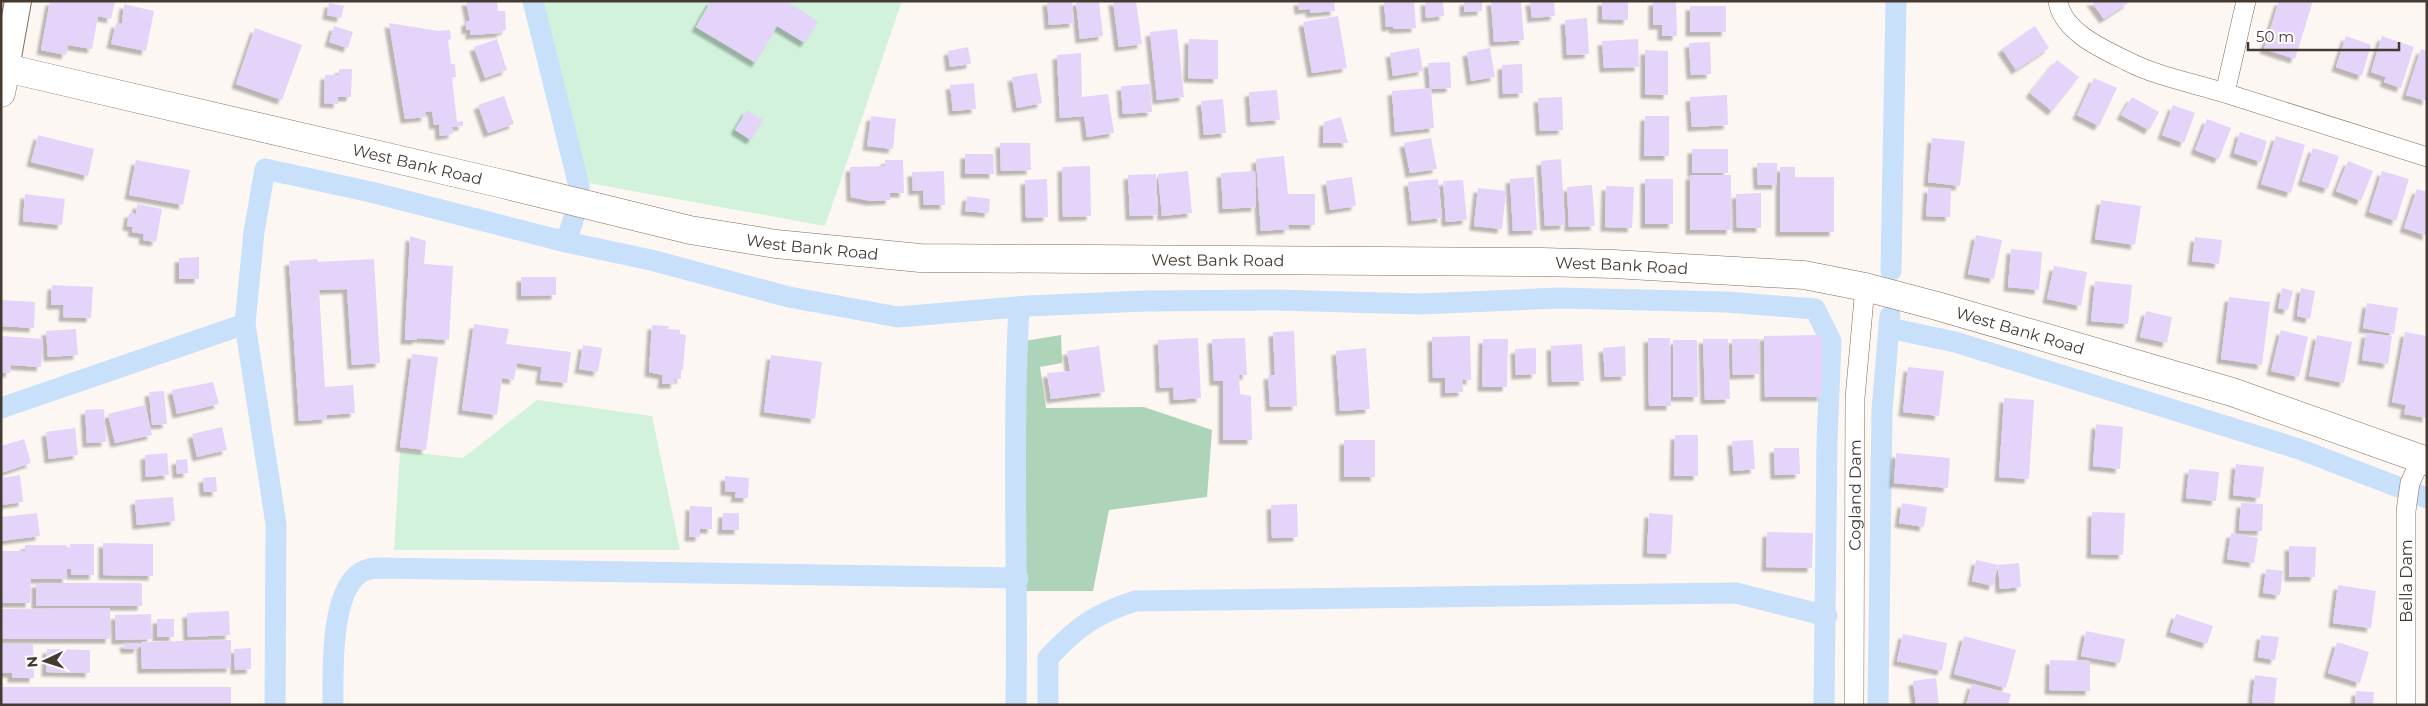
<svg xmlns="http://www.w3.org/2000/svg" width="2428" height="706" font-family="Montserrat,sans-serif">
  <defs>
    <filter id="shadow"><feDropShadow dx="-4.5" dy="4.5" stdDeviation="1" flood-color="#0004"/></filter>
  </defs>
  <rect width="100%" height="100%" fill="#fdf7f3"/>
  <!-- green -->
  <g fill="#d2f2dc">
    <path d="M541,1H902L825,226L583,182Z"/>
    <path d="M537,400L652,416L680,550H394L400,451L463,458Z"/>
  </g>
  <!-- forest -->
  <path fill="#add4b9" d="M1061,335L1062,363L1040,367L1046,408L1144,407L1212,430L1207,497L1109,510L1093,591H1018L1024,341Z"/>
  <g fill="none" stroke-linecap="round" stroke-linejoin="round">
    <!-- canal -->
    <g stroke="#c8e0fa" stroke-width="21">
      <path d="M533,1L579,186L577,208L566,242"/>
      <path d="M1891,271L1896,1"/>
      <path d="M1889,328L1955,342L2299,449L2427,498"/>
      <path d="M1,408L245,324"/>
      <path d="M275,705L276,524L245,324L254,232L265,169L371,192L566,242L651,260L789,297L898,317L1028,306L1144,301L1277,300L1420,304L1559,298L1727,302L1815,309L1831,341L1827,441L1824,705"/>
      <path d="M333,705C333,672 330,593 360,573C364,570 371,569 375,568L1018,578"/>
      <path d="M1016,705C1018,572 1012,439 1019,307"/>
      <path d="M1048,705V658C1077,627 1095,614 1135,601L1736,593L1827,616"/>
      <path d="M1878,705L1882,410L1890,316"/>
    </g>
  </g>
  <!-- building -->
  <g fill="#e4d4fa" filter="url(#shadow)">
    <path d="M50,1H115L111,19L98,16L92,49L68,45L66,55L41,50Z"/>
    <path d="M466,1H497L498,11H505L506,30L501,31V33L470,35V29L466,30V21H470Z"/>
    <path d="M711,1H786L818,21L805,43L777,26L756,63L696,27Z"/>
    <path d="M1047,1H1072L1074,23L1049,25Z"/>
    <path d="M1076,1H1099L1103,36L1080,39Z"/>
    <path d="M1113,1H1136L1142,44L1119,47Z"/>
    <path d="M1298,1H1334L1335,11L1310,13V9L1299,10Z"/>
    <path d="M1384,1H1414L1416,28L1394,29L1393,26L1386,27Z"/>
    <path d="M1425,1H1443L1444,16L1426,18Z"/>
    <path d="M1464,1H1482V11L1464,12Z"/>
    <path d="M1491,1H1521L1524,40L1494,42Z"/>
    <path d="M1530,1H1554L1555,16L1532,18Z"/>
    <path d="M1602,1H1628V20L1602,19Z"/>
    <path d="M1653,1H1676L1677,36H1662V25H1653Z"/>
    <path d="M2091,1H2127L2128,3L2104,19Z"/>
    <path d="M2279,1H2313L2295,59L2264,49Z"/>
    <path d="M329,3L344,6L341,18L327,15Z"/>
    <path d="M124,4L154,11L146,51L111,44L116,23L122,24Z"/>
    <rect x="1690" y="6" width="36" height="26"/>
    <path d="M1338,16L1347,68L1312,73L1303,22Z"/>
    <path d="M1587,18L1589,54L1567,55L1565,20Z"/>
    <path d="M389,23L438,31L450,30L451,39L448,40L451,64H455L456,77L452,78L457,122L463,121V126L452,127L453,134L440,136L439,124L434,125L432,111L425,112L426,117L405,119Z"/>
    <path d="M334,26L353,32L348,48L329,42Z"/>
    <path d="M2035,26L2049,48L2016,70L2002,49Z"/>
    <path d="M255,28L302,45L282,100L236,84Z"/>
    <path d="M1177,29L1184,97L1157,100L1150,32Z"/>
    <path d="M2346,36L2371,45L2362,76L2336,67Z"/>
    <path d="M2382,36L2414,47L2401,88L2384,82L2386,77L2371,72Z"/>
    <path d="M497,39L507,70L485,78L474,47Z"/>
    <path d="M1189,39L1218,40V79L1188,78Z"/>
    <path d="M1638,39L1639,67L1604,68L1602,41Z"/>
    <path d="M1710,42L1711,74L1691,75L1689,43Z"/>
    <path d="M968,47L971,64L950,67L948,51Z"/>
    <path d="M1419,48L1423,71L1393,76L1390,53Z"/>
    <path d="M1490,48L1495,77L1471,81L1467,52Z"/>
    <path d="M2421,49L2427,51V101L2406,95Z"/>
    <path d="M1645,50L1668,51V95L1645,94Z"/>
    <path d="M1081,53L1082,97L1108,94L1114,133L1087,137L1083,107L1084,116L1060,118L1057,55Z"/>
    <path d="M2057,60L2079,77L2052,111L2030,93Z"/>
    <path d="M1450,62L1451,88L1431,89L1434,128L1395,132L1392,91L1430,88L1428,63Z"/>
    <path d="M1522,64L1523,93L1503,94L1502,65Z"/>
    <path d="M339,69H352L351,97H338V104L324,103L325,75H339Z"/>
    <path d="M1037,73L1042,103L1017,108L1012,77Z"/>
    <path d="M2094,78L2117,88L2099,126L2077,115Z"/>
    <path d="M974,83L976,109L953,111L950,85Z"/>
    <path d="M1150,84L1152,112L1123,114L1121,86Z"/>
    <path d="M1277,90L1280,120L1251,122L1249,92Z"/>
    <path d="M1727,95L1728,125L1692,127L1690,97Z"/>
    <path d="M504,96L514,124L488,133L478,105Z"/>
    <path d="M1562,97L1563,130L1540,131L1538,98Z"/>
    <path d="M2132,97L2159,112L2149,130L2121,115Z"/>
    <path d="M1223,99L1226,133L1204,135L1201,101Z"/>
    <path d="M2173,105L2195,113L2184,143L2162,135Z"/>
    <path d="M747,110L763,120L751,140L735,130Z"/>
    <path d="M871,116L896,119L893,149L867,146Z"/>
    <path d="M1645,116H1669V156H1644Z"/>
    <path d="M1341,117L1348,143H1323L1324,122Z"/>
    <path d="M2207,119L2231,128L2219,159L2195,150Z"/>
    <path d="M2240,132L2267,141L2261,162L2234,153Z"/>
    <path d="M38,135L94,149L88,176L31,162Z"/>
    <path d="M2276,136L2305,145L2291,193L2261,184Z"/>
    <path d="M1431,138L1437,169L1410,173L1404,143Z"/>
    <path d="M1932,138L1965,141L1960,186L1928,182Z"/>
    <path d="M1000,143H1030L1031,170L1001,171Z"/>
    <path d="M2313,148L2339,156L2328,189L2302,181Z"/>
    <rect x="1692" y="149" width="36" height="24"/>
    <path d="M965,154H993L994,174H965Z"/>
    <path d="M1284,156L1288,194H1315V225H1288L1289,229L1261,231L1256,159Z"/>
    <path d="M1561,159L1565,225L1545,226L1541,161Z"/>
    <path d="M136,160L190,170L183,205L129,195Z"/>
    <path d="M885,160H903L904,193H890V200L871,201L851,197L850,167L885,166Z"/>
    <path d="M2348,161L2373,171L2361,201L2336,191Z"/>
    <path d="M1757,163H1777V185H1758Z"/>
    <path d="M1090,166L1091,216L1063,217L1062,167Z"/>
    <path d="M1780,167H1795V177H1834V232H1780Z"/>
    <path d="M944,171L945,205H924L923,190L913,191L912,172Z"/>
    <path d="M1188,171L1192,213L1162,216L1158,174Z"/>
    <path d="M1255,171L1256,207L1223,209L1221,173Z"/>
    <path d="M2382,171L2409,179L2396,221L2369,212Z"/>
    <path d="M1156,174L1158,215L1130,216L1128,175Z"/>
    <rect x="1690" y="175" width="41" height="55"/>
    <path d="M1352,177L1356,206L1330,210L1326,181Z"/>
    <path d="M1534,177L1537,230L1513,231L1510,179Z"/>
    <path d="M1047,179L1048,217L1026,218L1025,180Z"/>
    <path d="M1438,179L1442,218L1412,221L1408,182Z"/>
    <rect x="1645" y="179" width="28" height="45"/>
    <path d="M1463,180L1467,220L1446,222L1443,181Z"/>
    <path d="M1592,185L1595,226L1569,227L1567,187Z"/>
    <path d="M1606,186L1634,187L1632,228L1605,227Z"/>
    <path d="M1478,188L1506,191L1502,229L1474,226Z"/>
    <path d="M1928,188L1951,189L1950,217L1926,216Z"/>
    <path d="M2417,189L2427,192V236L2404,228Z"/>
    <path d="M1761,193V228H1737L1736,194Z"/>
    <path d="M25,194L65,199L62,225L23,221Z"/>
    <path d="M967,196L990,199L989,213L965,211Z"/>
    <path d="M2101,200L2141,206L2135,245L2095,239Z"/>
    <path d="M137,204L162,209L156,242L143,240L144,234L132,232L133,227L127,226L129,213L136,214Z"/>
    <path d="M1976,235L2002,240L1994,279L1968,274Z"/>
    <path d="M410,236L426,241L424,264L453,266L449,340L417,338V340H405Z"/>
    <path d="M2195,237L2222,240L2219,264L2192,261Z"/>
    <path d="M2011,249L2042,252L2039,290L2008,287Z"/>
    <path d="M199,257V279H179V258Z"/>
    <path d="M317,259L318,262L374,259L380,363L352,365L347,289L319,290L325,387L353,385L355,413L326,415L327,419L299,421L289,261Z"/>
    <path d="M2054,266L2087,272L2081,306L2047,299Z"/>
    <path d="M521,277H556V295L521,296Z"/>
    <path d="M2095,281L2132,285L2128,324L2091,321Z"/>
    <path d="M52,285L93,287L91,318L63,317L64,305H51Z"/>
    <path d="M2282,288L2293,291L2288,310L2278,308Z"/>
    <path d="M2301,288L2315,291L2310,319L2297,316Z"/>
    <path d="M2229,297L2270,302L2262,365L2221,359Z"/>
    <path d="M1,300L35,302L34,328L1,326Z"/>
    <path d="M2367,303L2398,308L2394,334L2363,328Z"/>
    <path d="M2146,311L2172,317L2167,343L2140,337Z"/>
    <path d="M474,324L509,329L506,344L571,352L567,383L540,380L542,367L517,363L514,380L502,378L497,415L462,410Z"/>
    <path d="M652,325L669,326L668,329L680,330V334L686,335L683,370H681V379H675V384H662L663,375L649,372Z"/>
    <path d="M76,329L78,355L48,357L46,331Z"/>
    <path d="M2281,330L2308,337L2299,377L2271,371Z"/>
    <path d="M1294,331L1297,406L1270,407L1268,375H1275L1273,332Z"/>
    <path d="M2405,332L2427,336V418L2404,414L2406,405L2392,402Z"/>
    <path d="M2366,333L2392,336L2388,364L2362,360Z"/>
    <path d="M1822,335V397H1765L1764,336Z"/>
    <path d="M2317,335L2352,342L2344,383L2309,376Z"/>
    <path d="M2,336L43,339L41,367L11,365L10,373L1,372Z"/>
    <path d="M1470,336L1471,380H1462L1463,392L1445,393V378H1433L1432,337Z"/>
    <path d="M1198,338L1201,398L1174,400L1173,387L1160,388L1158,340Z"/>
    <path d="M1245,338L1247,375H1239L1240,394L1251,396L1252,440H1223V381H1214L1212,339Z"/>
    <path d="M1648,338H1670L1671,406H1649Z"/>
    <path d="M1483,339H1508L1507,387H1482Z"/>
    <path d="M1703,339H1728L1730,399L1705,400Z"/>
    <path d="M1732,339H1759V374L1733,375Z"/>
    <path d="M1673,340H1697L1698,397H1673Z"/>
    <path d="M1582,344L1584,381L1552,382L1551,346Z"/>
    <path d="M583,345L602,348L598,372L579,369Z"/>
    <path d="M1099,346L1105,392L1051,399L1047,373L1070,371L1067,351Z"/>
    <path d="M1625,346L1626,376L1605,377L1603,348Z"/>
    <path d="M1366,348L1370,409L1340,411L1336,351Z"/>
    <path d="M1536,348V374L1516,375L1515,349Z"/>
    <path d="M412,354L438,357L426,450L400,447Z"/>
    <path d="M771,355L822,362L815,419L764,412Z"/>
    <path d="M1908,367L1944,371L1939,416L1903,412Z"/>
    <path d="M213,382L219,404L177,414L172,390Z"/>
    <path d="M164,391L167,424L152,425L149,392Z"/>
    <path d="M2004,398L2034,400L2029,479L1999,477Z"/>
    <path d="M145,405L152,435L115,443L108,414Z"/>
    <path d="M104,409L106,442L87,443L85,410Z"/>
    <path d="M2096,424L2123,427L2120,469L2093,466Z"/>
    <path d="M222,427L227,450L197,457L192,434Z"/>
    <path d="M75,428L78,455L49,459L46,432Z"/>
    <path d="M1675,435H1698V476H1674Z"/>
    <path d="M24,439L31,463L1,473V446Z"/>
    <rect x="1344" y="440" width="31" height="37"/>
    <path d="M1753,440L1755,469L1734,471L1732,441Z"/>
    <path d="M1774,448H1799L1800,474L1775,475Z"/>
    <path d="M167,453L169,475L146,477L145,455Z"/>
    <path d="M1896,453L1950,458L1948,488L1894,483Z"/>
    <path d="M187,459L188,473L177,474L176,460Z"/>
    <path d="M2236,464L2264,467L2260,498L2233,495Z"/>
    <path d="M2189,469L2219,472L2216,501L2186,498Z"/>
    <path d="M20,475L23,502L1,505V478Z"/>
    <path d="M725,476L749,478L748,498H735L736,492L725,491Z"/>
    <path d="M216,477L217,492H204L203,478Z"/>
    <path d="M173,497L175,521L137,525L135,500Z"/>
    <path d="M1902,503L1927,507L1924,527L1899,523Z"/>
    <path d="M2241,503L2263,504L2262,531L2239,530Z"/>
    <path d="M1297,504L1298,537L1272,538L1271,505Z"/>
    <path d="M690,506L712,507V529H700V537H689Z"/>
    <path d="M2092,512L2125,513L2123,555L2091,554Z"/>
    <path d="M37,513L40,536L1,541V517Z"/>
    <path d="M723,513H739V530H722Z"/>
    <path d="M1649,513L1673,515L1671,554L1647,553Z"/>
    <path d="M1767,532L1813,533L1812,568L1766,567Z"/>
    <path d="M2231,533L2258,538L2254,563L2227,559Z"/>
    <path d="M103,543L153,544V576L103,575Z"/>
    <path d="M70,544H94V575H71V569H67V579H31L30,603H1V551H25V545H67V549H70Z"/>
    <path d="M2289,546L2316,547L2315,577H2289Z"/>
    <path d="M1976,560L1998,565L1993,586L1972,581Z"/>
    <path d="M2019,563L2021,587L2000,589L1998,565Z"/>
    <path d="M2266,569L2283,571L2280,595L2263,593Z"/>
    <rect x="36" y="583" width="106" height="23"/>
    <path d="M2338,585L2376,591L2371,628L2333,623Z"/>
    <path d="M110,608V639H2L1,609Z"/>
    <path d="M229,611L230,635L188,637L187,613Z"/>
    <path d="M151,614L152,639L116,640L115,615Z"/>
    <path d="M2176,614L2213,626L2207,644L2170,632Z"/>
    <rect x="157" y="619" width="17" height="18"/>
    <path d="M2086,631L2125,639L2120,663L2081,656Z"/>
    <path d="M1903,634L1947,643L1942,671L1897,661Z"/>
    <path d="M2261,635L2279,637L2275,660L2258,657Z"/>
    <path d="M1964,636L2016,650L2006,688L1954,674Z"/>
    <path d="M231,640V668L142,669L141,642Z"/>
    <path d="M2337,642L2369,652L2360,683L2328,673Z"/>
    <path d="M124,643H139L138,649H125Z"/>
    <path d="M1,644H33L34,678H12V673H1Z"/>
    <path d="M251,648V669L235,670L234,649Z"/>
    <path d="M47,649L90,650V673L46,672Z"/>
    <path d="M2050,660L2090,661V691L2049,690Z"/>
    <path d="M2255,675L2277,678L2274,705L2252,703Z"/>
    <path d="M1936,678L1939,705H1916L1913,681Z"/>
    <path d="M1972,684L2011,694L2008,705H1966Z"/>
    <rect x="1" y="687" width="230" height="18"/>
    <path d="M2356,691L2374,692L2373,705H2355Z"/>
  </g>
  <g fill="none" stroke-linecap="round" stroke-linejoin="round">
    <!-- street casing -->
    <g stroke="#836c59" stroke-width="20">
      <g id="street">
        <path d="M2058,1C2062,31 2102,49 2127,61C2158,77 2194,83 2228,94C2294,115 2360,136 2427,157"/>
        <path d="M2225,93L2246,1"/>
        <path id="s1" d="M1854,705L1855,398L1865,287"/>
        <path d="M2406,705V511L2410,483L2421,459"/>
      </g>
    </g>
    <!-- secondary casing -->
    <g stroke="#836c59" stroke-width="28">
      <path id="secondary" d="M6,68L18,1"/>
    </g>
    <!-- primary casing -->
    <g stroke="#836c59" stroke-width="29">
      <g id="primary">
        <path id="s2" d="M1,93L6,68L503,184L690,230L776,244L920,258L1542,262L1613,264L1804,275L1865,287L1937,306L2232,392L2427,461"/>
      </g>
    </g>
    <!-- street -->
    <use href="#street" stroke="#fff" stroke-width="19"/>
    <!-- secondary -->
    <use href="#secondary" stroke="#fff" stroke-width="26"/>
    <!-- primary -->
    <use href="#primary" stroke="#fff" stroke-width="28"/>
  </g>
  <g text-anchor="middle" stroke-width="4" stroke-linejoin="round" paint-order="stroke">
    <!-- street labels -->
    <g font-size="16" fill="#453a32" stroke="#fff">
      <text dy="6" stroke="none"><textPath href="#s2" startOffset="448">West Bank Road</textPath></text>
      <text dy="6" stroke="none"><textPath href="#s2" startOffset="852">West Bank Road</textPath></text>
      <text dy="6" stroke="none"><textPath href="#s2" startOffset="1258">West Bank Road</textPath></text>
      <text dy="6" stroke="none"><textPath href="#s2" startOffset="1662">West Bank Road</textPath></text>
      <text dy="6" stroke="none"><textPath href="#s2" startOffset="2068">West Bank Road</textPath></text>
      <text dy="6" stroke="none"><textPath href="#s1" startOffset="210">Cogland Dam</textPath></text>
      <text transform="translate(2406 581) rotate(-90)" y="6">Bella Dam</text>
    </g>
  </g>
  <!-- border -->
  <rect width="2428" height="706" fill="none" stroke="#453a32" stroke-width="5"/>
  <!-- north arrow -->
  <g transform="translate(45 661) rotate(266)" stroke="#ffffff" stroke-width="4" paint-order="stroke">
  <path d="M0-4L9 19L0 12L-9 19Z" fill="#453a32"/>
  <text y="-8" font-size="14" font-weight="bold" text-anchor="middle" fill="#453a32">N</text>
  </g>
  <!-- scale -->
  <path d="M2248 42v8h151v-8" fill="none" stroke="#453a32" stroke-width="2.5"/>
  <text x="2256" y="42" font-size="15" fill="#453a32" stroke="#ffffff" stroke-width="4" paint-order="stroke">50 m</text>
</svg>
